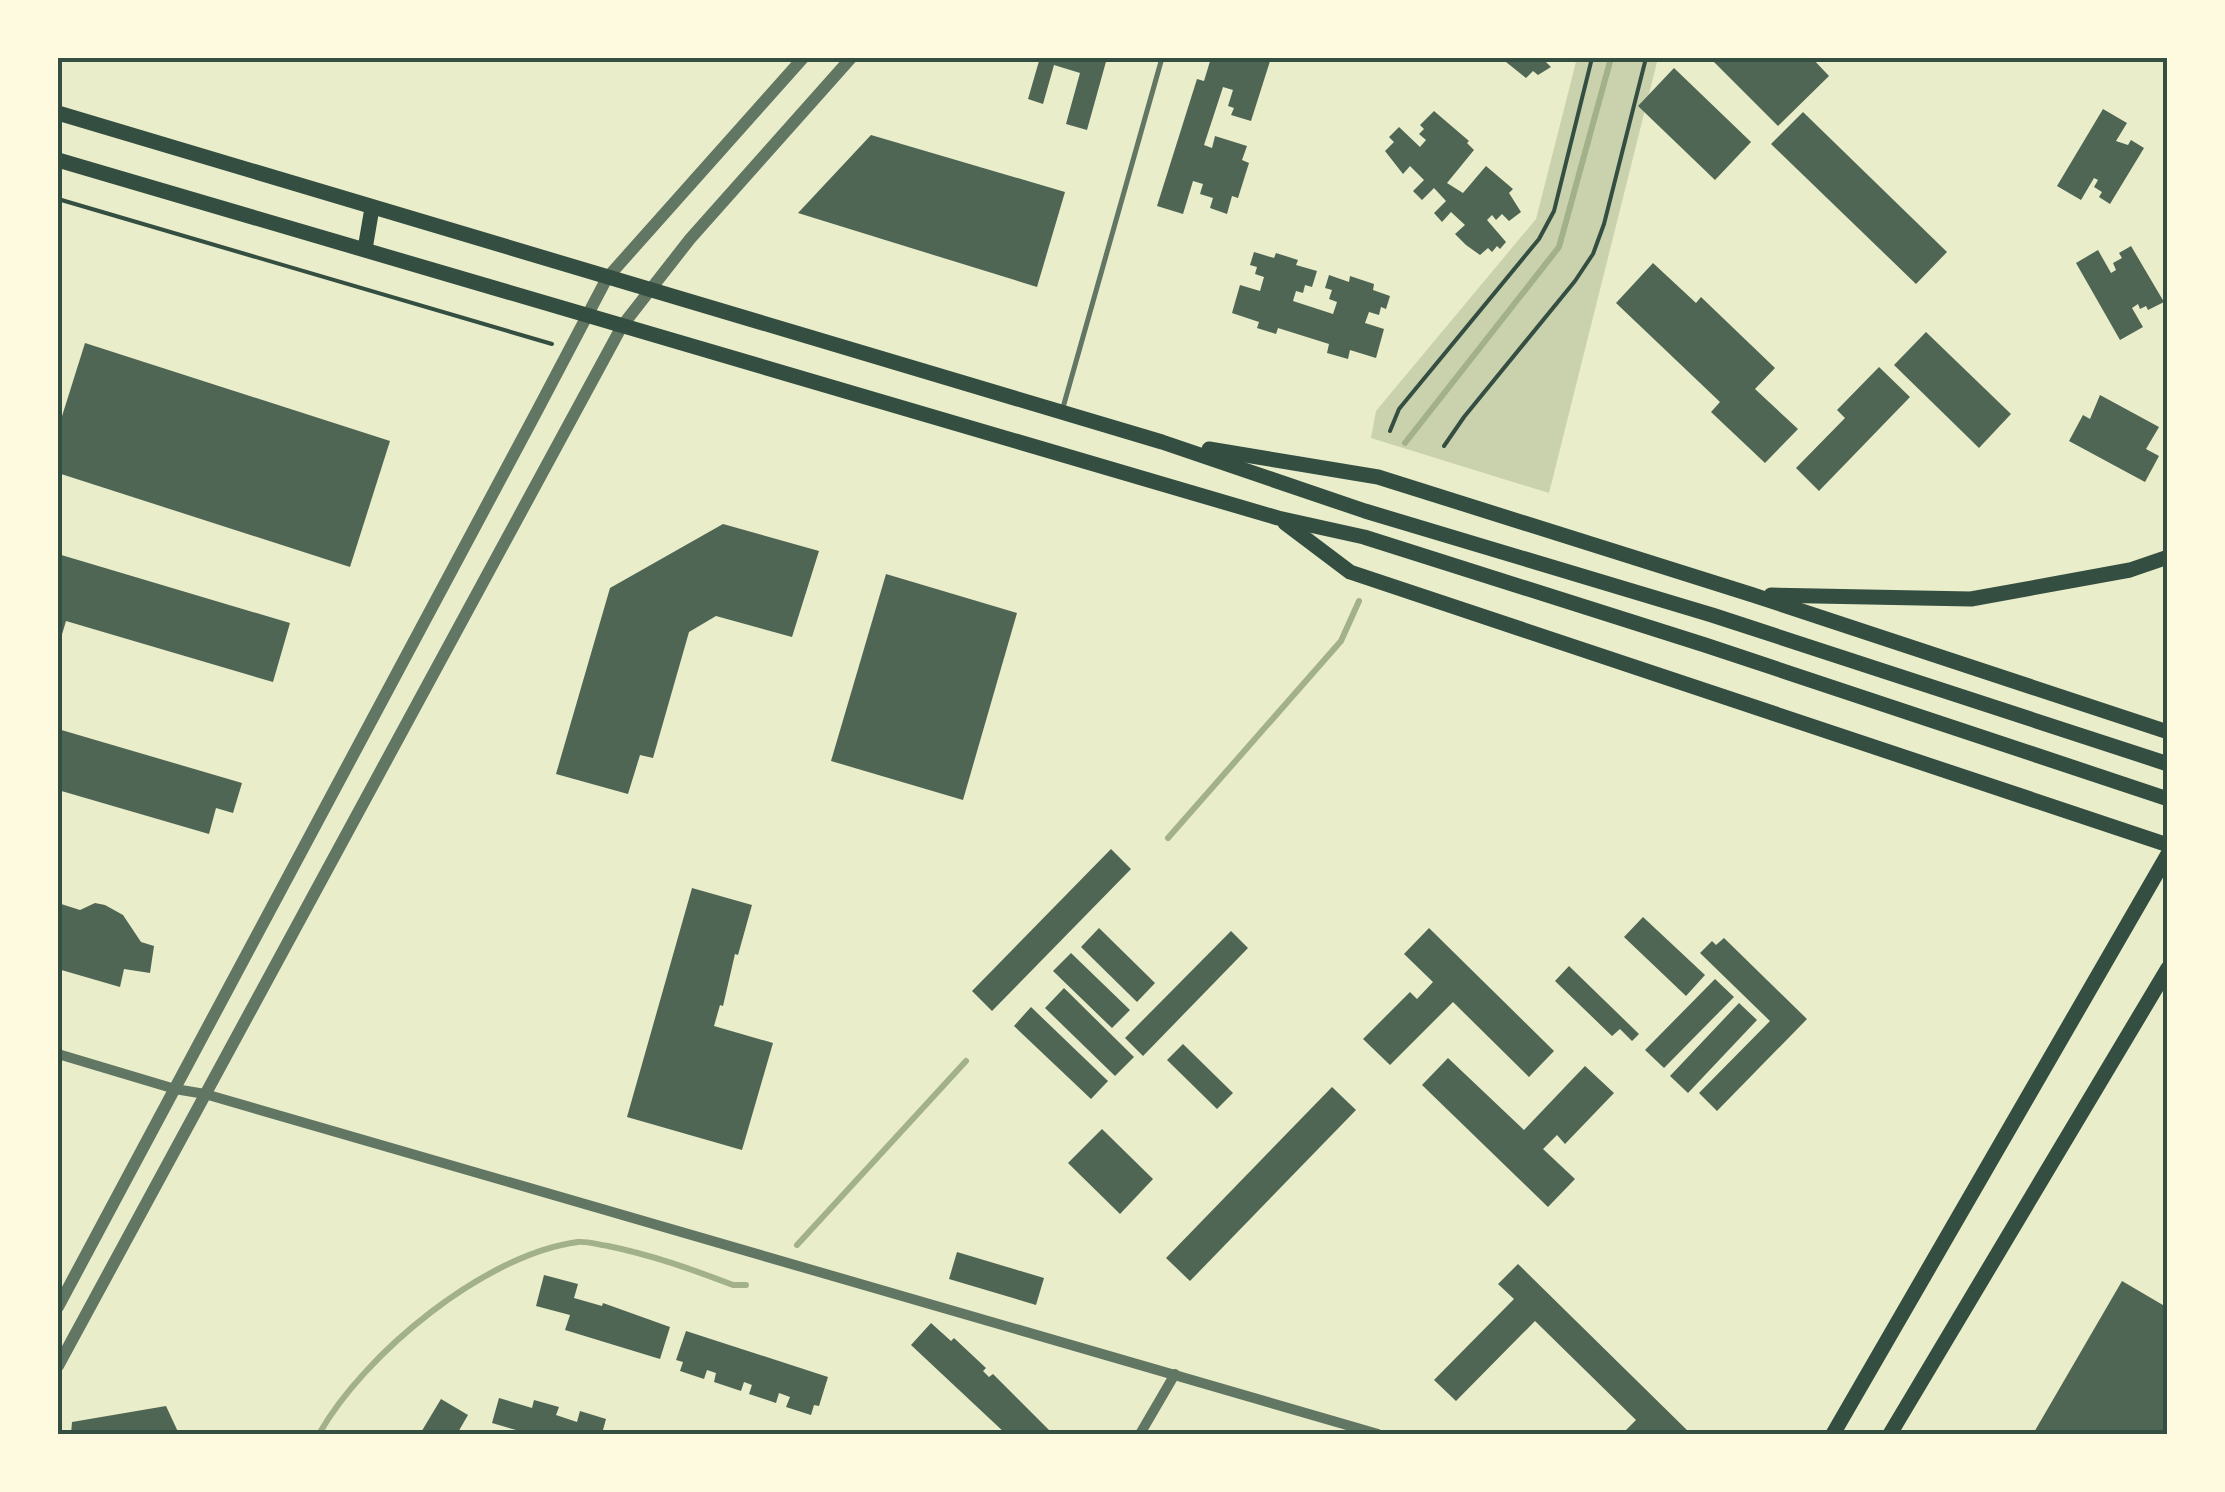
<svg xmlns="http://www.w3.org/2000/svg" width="2225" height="1492" font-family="Jost,sans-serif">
  <rect width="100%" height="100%" fill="#e9edc9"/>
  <!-- green -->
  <path fill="#cad2ad" d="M1577,58H1658L1549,493L1371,438L1376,411L1536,219Z"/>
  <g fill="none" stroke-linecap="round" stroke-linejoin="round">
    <!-- stream -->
    <g stroke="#a3b18a" stroke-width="6">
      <path d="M1405,443L1559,247L1611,58"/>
      <path d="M1168,838L1341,641L1359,601"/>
      <path d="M797,1245L966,1061"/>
      <path d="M319,1434C364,1354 485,1254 578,1242C587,1241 599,1245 608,1246C652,1255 691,1269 733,1285H746"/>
    </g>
  </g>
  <!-- building -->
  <g fill="#4f6655">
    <path d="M1031,58H1107L1087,130L1066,124L1080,73L1054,65L1043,104L1028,99L1039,61Z"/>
    <path d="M1211,58H1271L1251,121L1231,115L1234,108L1228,106L1233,90L1223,87L1204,145L1212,148L1215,136L1247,146L1242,160L1249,163L1238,198L1232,196L1227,214L1210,208L1213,198L1200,194L1203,184L1193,181L1183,214L1157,206L1197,79L1204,81Z"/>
    <path d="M1501,58H1542L1551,67L1538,75L1533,71L1526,78Z"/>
    <path d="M1710,58H1812L1829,76L1778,126Z"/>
    <path d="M1674,68L1751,142L1715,180L1638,106Z"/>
    <path d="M2103,109L2127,123L2116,141L2128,145L2131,140L2144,148L2110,204L2099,197L2102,192L2094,187L2098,180L2094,178L2081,200L2057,186Z"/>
    <path d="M1434,111L1469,141L1467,143L1474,150L1447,183L1463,193L1486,166L1513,189L1509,193L1521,212L1509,221L1502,214L1496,220L1492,215L1487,220L1506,242L1500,249L1497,246L1492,252L1488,248L1480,255L1466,245L1455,234L1465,225L1451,212L1442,222L1434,213L1446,201L1434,188L1422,200L1413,191L1424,180L1410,166L1403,174L1385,151L1394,142L1389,137L1399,127L1420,147L1426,140L1419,134L1424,129L1420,125Z"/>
    <path d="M1803,112L1947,252L1916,284L1771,144Z"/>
    <path d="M871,135L1065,192L1037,287L798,213Z"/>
    <path d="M2131,246L2164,302L2148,310L2146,306L2140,309L2138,304L2132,308L2143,327L2120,340L2076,263L2098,250L2111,273L2116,270L2113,263L2122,258L2119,253Z"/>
    <path d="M1254,252L1274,258L1276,253L1298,260L1296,265L1317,271L1312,287L1305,285L1303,293L1296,291L1293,301L1333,314L1337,302L1329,299L1332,290L1325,288L1329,275L1349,282L1350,276L1374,284L1373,290L1390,296L1386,309L1381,307L1379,315L1369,312L1365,323L1384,329L1376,358L1350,350L1348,359L1327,353L1329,344L1278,328L1276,334L1257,328L1259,322L1232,313L1240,285L1260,291L1264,277L1255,274L1257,267L1250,265Z"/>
    <path d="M1653,263L1696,303L1701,297L1775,368L1755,389L1798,429L1765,463L1711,412L1720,402L1616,303Z"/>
    <path d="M1926,332L2011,414L1979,448L1894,365Z"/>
    <path d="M85,343L390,441L350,567L58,473V429Z"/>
    <path d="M1879,367L1910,397L1819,491L1796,468L1845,418L1837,410Z"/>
    <path d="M2100,395L2159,427L2146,449L2159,456L2145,482L2069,441L2083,415L2090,419Z"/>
    <path d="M723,524L819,551L792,637L716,616L689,632L653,758L640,755L628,794L556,774L610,588Z"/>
    <path d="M58,554L290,623L273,682L66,621L58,648Z"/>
    <path d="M886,574L1017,613L963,800L831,761Z"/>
    <path d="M58,729L242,783L233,813L216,808L209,834L58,790Z"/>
    <path d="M1111,849L1131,869L992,1011L972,991Z"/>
    <path d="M692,888L752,905L738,955L735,954L723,1006L720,1005L714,1026L773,1043L742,1150L627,1117Z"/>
    <path d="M58,903L80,910L95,903L105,905L123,915L141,942L154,946L150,973L124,969L120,987L58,969Z"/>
    <path d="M1643,917L1705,975L1686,996L1624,937Z"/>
    <path d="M1099,928L1155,983L1137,1002L1081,947Z"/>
    <path d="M1429,928L1554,1051L1529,1077L1453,1002L1390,1065L1363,1039L1410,992L1417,999L1433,982L1404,954Z"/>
    <path d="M1231,931L1248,948L1143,1056L1125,1038Z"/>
    <path d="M1724,938L1807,1019L1717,1111L1699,1093L1770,1021L1700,953L1712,941L1716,945Z"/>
    <path d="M1071,953L1130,1010L1112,1028L1053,971Z"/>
    <path d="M1569,966L1639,1034L1632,1041L1620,1029L1612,1036L1555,981Z"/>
    <path d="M1715,979L1734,997L1664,1068L1645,1050Z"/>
    <path d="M1064,988L1134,1057L1115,1076L1045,1008Z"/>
    <path d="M1739,1003L1757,1020L1688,1093L1670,1076Z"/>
    <path d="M1031,1007L1108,1081L1091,1099L1014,1026Z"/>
    <path d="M1183,1044L1233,1093L1217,1109L1167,1060Z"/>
    <path d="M1448,1058L1524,1130L1585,1066L1614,1093L1565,1144L1557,1135L1543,1149L1575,1179L1548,1207L1422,1085Z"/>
    <path d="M1332,1087L1356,1110L1190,1281L1166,1258Z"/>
    <path d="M1102,1129L1153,1179L1120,1214L1068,1163Z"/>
    <path d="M957,1252L1044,1278L1036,1305L949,1279Z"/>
    <path d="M1518,1264L1691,1434H1622L1636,1420L1535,1321L1456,1401L1434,1380L1514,1299L1498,1284Z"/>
    <path d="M544,1275L578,1284L574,1298L602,1306L603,1303L670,1327L660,1359L565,1330L570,1315L536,1306Z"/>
    <path d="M2122,1281L2168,1308V1434H2033Z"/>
    <path d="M931,1323L951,1341L954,1338L986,1368L983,1371L989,1377L993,1374L1053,1434H1006L911,1345Z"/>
    <path d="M686,1331L828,1377L819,1406L814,1405L811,1415L786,1407L790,1397L779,1393L776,1403L749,1394L752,1385L744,1382L741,1391L714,1382L716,1373L707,1370L704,1379L680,1371L683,1362L676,1360Z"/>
    <path d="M499,1398L532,1408L534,1400L559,1407L556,1415L577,1422L580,1411L606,1419L603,1430L617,1434H530L492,1423Z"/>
    <path d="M441,1399L468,1415L457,1434H420Z"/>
    <path d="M166,1406L179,1434H71L72,1422Z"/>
  </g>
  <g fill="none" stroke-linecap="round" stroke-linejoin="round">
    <!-- path -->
    <g stroke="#344e41" stroke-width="4">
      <path d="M58,199L552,344"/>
      <path d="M1390,431L1399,409L1539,239L1554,211L1592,58"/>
      <path d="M1444,446L1464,417L1575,281L1593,254L1604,224L1646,58"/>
    </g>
    <!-- service -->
    <path stroke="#617663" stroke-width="5" d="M1062,411L1162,58"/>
    <!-- minor -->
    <g stroke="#617663" stroke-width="10">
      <path d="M58,1054L175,1089L205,1094L1378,1434"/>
      <path d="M1140,1434L1175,1374"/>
    </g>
    <!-- tertiary -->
    <g stroke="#617663" stroke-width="12">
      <path d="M58,1307L537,411L607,278L803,58"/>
      <path d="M58,1366L622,326L690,239L851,58"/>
    </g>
    <!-- primary -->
    <g stroke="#344e41" stroke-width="15">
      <path d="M58,113L1162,442L1365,511L1712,615L2168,764"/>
      <path d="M58,160L1278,518L1364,537L1705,645L2168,799"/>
      <path d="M365,249L372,208"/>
      <path d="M1209,449L1378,477L1753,595L2168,732"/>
      <path d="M1285,523L1350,572L2168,845"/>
      <path d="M1771,595L1971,599L2130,570L2168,557"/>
      <path d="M1833,1434L2168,854"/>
      <path d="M1890,1434L2168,968"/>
    </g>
  </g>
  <!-- border -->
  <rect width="2225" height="1492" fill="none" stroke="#fefae0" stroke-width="120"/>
  <rect x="60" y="60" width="2105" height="1372" fill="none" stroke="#344e41" stroke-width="4"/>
</svg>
